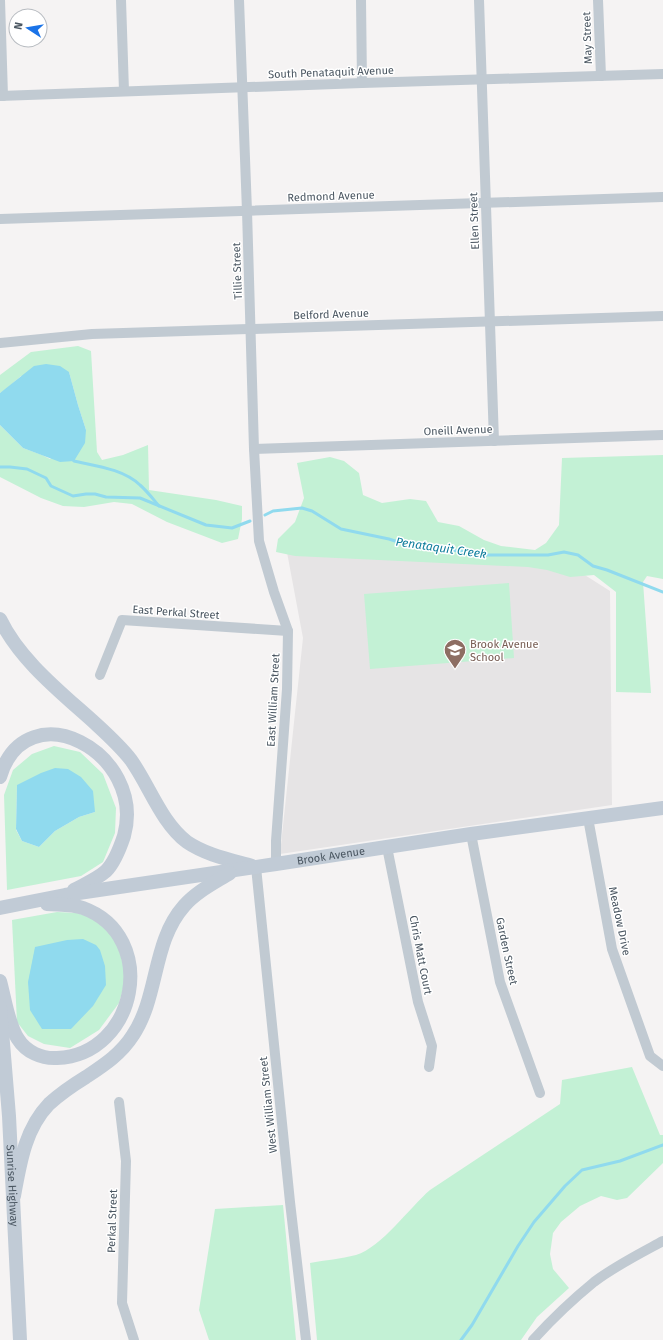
<svg xmlns="http://www.w3.org/2000/svg" width="663" height="1340" font-family="'Fira Sans',sans-serif">
  <rect width="100%" height="100%" fill="#f5f3f3"/>
  <!-- education -->
  <path fill="#e6e4e5" d="M286,547L569,565L610,591L612,805L280,854L303,638Z"/>
  <!-- green -->
  <g fill="#c3f1d5" fill-rule="evenodd">
    <path d="M78,346L91,351L97,452L102,460L123,455L148,445L149,490L216,500L242,506V519L238,539L222,543L167,522L132,504L114,502L84,507L63,506L41,498L0,477V425L23,448L42,455L50,459L86,430L78,405L69,372L21,376L6,389L0,393V375L31,352Z"/>
    <path d="M663,455V579L647,576L643,582L651,693L616,692V592L594,575L570,577L547,570L528,567L295,556L276,552L278,539L295,522L304,498L297,463L330,457L344,461L359,473L363,495L382,503L410,499L426,501L438,522L459,526L484,540L501,546L535,550L546,543L559,525L562,458Z"/>
    <path d="M509,583L514,658L370,669L364,594Z"/>
    <path d="M54,746L80,752L103,774L116,808L115,833L103,862L81,876L7,890L4,795L13,770L32,754ZM17,785L95,812L79,817L55,831L39,847L22,841L16,830Z"/>
    <path d="M57,912L77,913L93,918L117,940L126,978L119,1003L99,1030L70,1048L44,1044L28,1036L17,1022L12,920Z"/>
    <path d="M632,1067L660,1135H663V1163L627,1198L617,1200L601,1196L580,1206L561,1222L553,1233L550,1254L553,1269L569,1288L537,1317L521,1340H317L310,1263C325,1260 341,1259 356,1255C382,1247 409,1208 430,1190L560,1104L562,1080Z"/>
    <path d="M283,1205L296,1340H209L199,1310L215,1209Z"/>
  </g>
  <!-- water -->
  <g fill="#90daee">
    <path d="M46,364L60,366L69,372L78,405L86,430L85,443L74,461L60,462L23,448L0,425V393L34,366Z"/>
    <path d="M55,768L68,769L81,777L93,791L95,812L79,817L55,831L39,847L22,841L16,829L17,785L41,773Z"/>
    <path d="M83,939L96,945L100,950L105,966L106,985L93,1006L71,1029H42L30,1010L28,982L35,947L67,940Z"/>
  </g>
  <g fill="none" stroke-linecap="round" stroke-linejoin="round">
    <!-- stream -->
    <g stroke="#90daee" stroke-width="3">
      <path d="M72,459L74,461C96,466 123,469 140,485C147,491 153,499 159,506"/>
      <path d="M0,467H10L27,469L46,478L51,486L73,496L86,494H95L106,497L140,498L206,525L232,528L250,521"/>
      <path d="M265,515L273,511L302,508L312,511L341,529L389,539L407,545L460,551L479,555H548L564,552L578,555L593,566L607,570L663,592"/>
      <path d="M461,1340L472,1325L518,1246L534,1222L565,1186L582,1170L620,1161L663,1145"/>
    </g>
    <!-- street -->
    <g stroke="#c1cad2" stroke-width="10">
      <path d="M0,0L3,96"/>
      <path d="M121,0L124,91"/>
      <path d="M239,0L247,211L254,449L259,541L274,592L288,631L287,689L276,841V864"/>
      <path d="M361,0L362,83"/>
      <path d="M479,0L494,441"/>
      <path d="M598,0L601,76"/>
      <path d="M0,96L362,83L663,74"/>
      <path d="M0,219L663,197"/>
      <path d="M0,343L92,334L663,316"/>
      <path d="M254,449L663,435"/>
      <path d="M100,675L122,620L288,631"/>
      <path d="M588,818L612,949L650,1056L663,1066"/>
      <path d="M471,834L500,982L540,1093"/>
      <path d="M387,847L418,1002L432,1046L429,1067"/>
      <path d="M256,867L290,1202L306,1340"/>
      <path d="M119,1102L126,1161L122,1303L134,1340"/>
      <path d="M533,1340C552,1319 572,1300 594,1282C615,1266 639,1254 663,1241"/>
    </g>
    <!-- secondary -->
    <g stroke="#c1cbd6" stroke-width="14">
      <path d="M0,619C20,661 63,694 97,725C109,736 121,747 131,760C150,787 161,822 187,842C206,855 231,860 252,866"/>
      <path d="M0,777C26,689 147,752 124,836C120,848 115,862 106,871C97,879 85,884 74,890"/>
      <path id="s1" d="M0,908L65,895L276,864L471,834L663,808"/>
      <path d="M0,981C5,999 8,1024 18,1039C26,1052 42,1059 57,1058C137,1055 160,936 83,908C72,904 59,905 47,904"/>
      <path id="s2" d="M0,1007L9,1116L20,1340"/>
      <path d="M14,1196C20,1163 25,1129 49,1104C60,1094 73,1085 86,1077C104,1065 121,1054 133,1035C159,996 152,942 184,906C196,892 214,883 230,873"/>
    </g>
  </g>
  <!-- icons -->
  <defs>
    <g id="school-pin" transform="scale(1.15)"><path d="M0 17L-7.5 6A9.5 9.5 0 1 1 7.5 6Z" fill="#8d6e63" stroke="#fff"/><path d="M0-5L7-2L0 1L-7-2ZM-4 1L0 2.5L4 1V4Q0 6-4 4Z" fill="#fff"/></g>
  </defs>
  <g fill-rule="evenodd">
    <use href="#school-pin" x="455" y="650"/>
  </g>
  <g text-anchor="middle" stroke-width="3" stroke-linejoin="round" paint-order="stroke">
    <!-- street labels -->
    <g font-size="11" fill="#4a5661" stroke="#fff">
      <text transform="translate(587 38) rotate(-92)" y="4">May Street</text>
      <text transform="translate(331 72) rotate(-2)" y="4">South Penataquit Avenue</text>
      <text transform="translate(331 196) rotate(-2)" y="4">Redmond Avenue</text>
      <text transform="translate(474 221) rotate(-92)" y="4">Ellen Street</text>
      <text transform="translate(237 271) rotate(-92)" y="4">Tillie Street</text>
      <text transform="translate(331 314) rotate(-2)" y="4">Belford Avenue</text>
      <text transform="translate(458 430) rotate(-2)" y="4">Oneill Avenue</text>
      <text transform="translate(176 612) rotate(4)" y="4">East Perkal Street</text>
      <text transform="translate(273 700) rotate(-87)" y="4">East William Street</text>
      <text dy="4" stroke="none"><textPath href="#s1" startOffset="335">Brook Avenue</textPath></text>
      <text transform="translate(620 921) rotate(78)" y="4">Meadow Drive</text>
      <text transform="translate(507 951) rotate(78)" y="4">Garden Street</text>
      <text transform="translate(421 955) rotate(79)" y="4">Chris Matt Court</text>
      <text transform="translate(268 1105) rotate(-96)" y="4">West William Street</text>
      <text dy="4" stroke="none"><textPath href="#s2" startOffset="179">Sunrise Highway</textPath></text>
      <text transform="translate(112 1221) rotate(-88)" y="4">Perkal Street</text>
    </g>
    <!-- education labels -->
    <g font-size="11" fill="#785e54" stroke="#fff" text-anchor="start">
      <text x="470" y="648">Brook Avenue<tspan x="470" dy="13">School</tspan></text>
    </g>
    <!-- water labels -->
    <g font-size="12" font-style="italic" fill="#0c7c9b" stroke="#fff">
      <text transform="translate(441 548) rotate(8)" y="4">Penataquit Creek</text>
    </g>
  </g>
  <!-- north arrow -->
  <g transform="translate(28 28) rotate(282)"><circle r="19" fill="#ffffff" stroke="#b7bbc0"/>
  <path d="M0-3L7 15L0 10L-7 15Z" fill="#1a73e8"/>
  <text y="-6" font-size="11" font-weight="bold" text-anchor="middle" fill="#4a5661">N</text>
  </g>
</svg>
